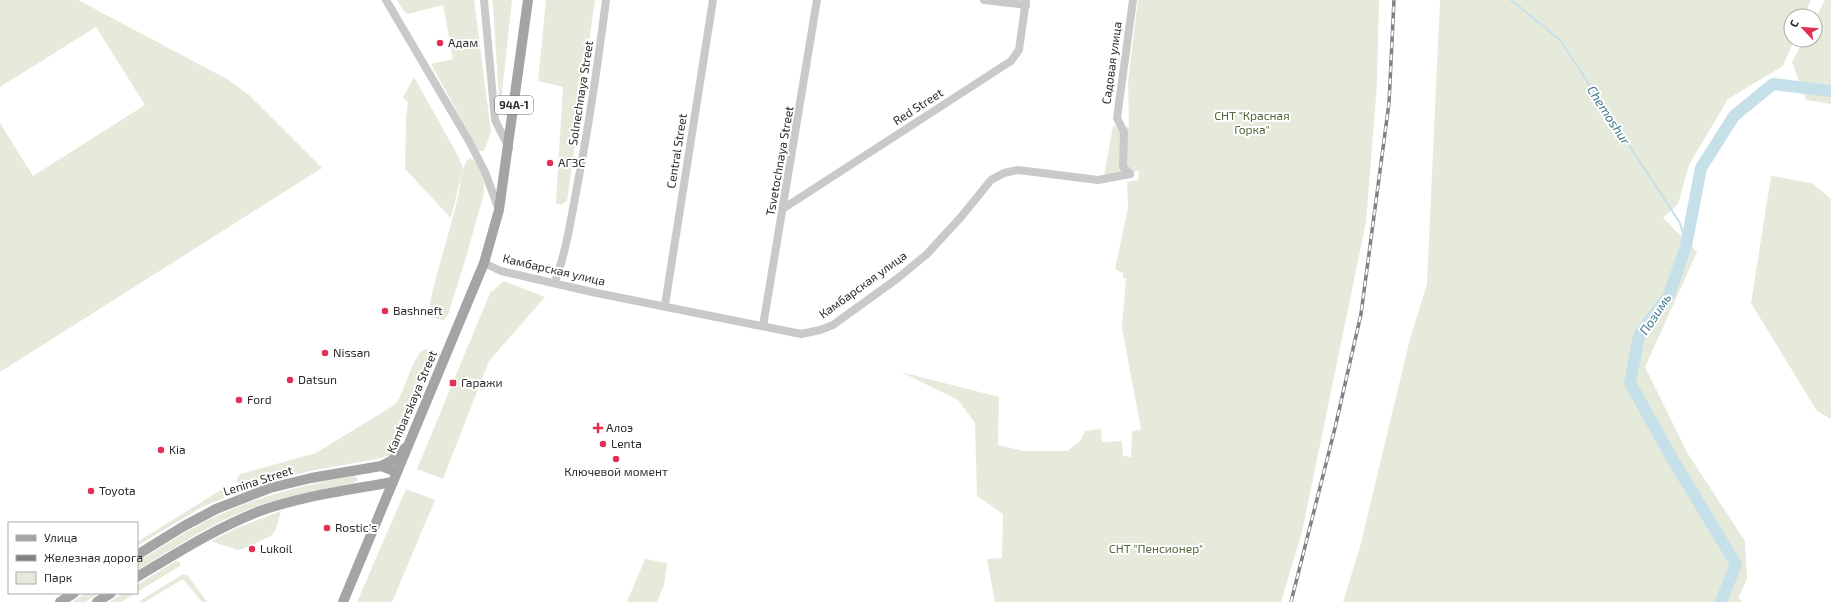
<svg xmlns="http://www.w3.org/2000/svg" width="1831" height="602" font-family="'Exo 2',sans-serif">
  <rect width="100%" height="100%" fill="#fff"/>
  <!-- green -->
  <g fill="#e5eada">
    <path d="M0,0H78L227,79L249,95L322,168L0,372V123L33,176L145,105L96,27L0,87Z"/>
    <path d="M397,0H474L491,132L484,151H479L477,148L431,64L453,59L443,5L408,14L403,10Z"/>
    <path d="M492,0H512L500,111L493,8Z"/>
    <path d="M546,0H595L567,201L561,205L556,203L557,184L563,87L538,81Z"/>
    <path d="M1138,0H1379L1377,84L1366,222L1302,532L1281,602H995L987,559L1002,558L1003,514L977,496L975,423L958,400L901,372L999,397L998,445L1023,451H1067L1080,441L1085,431L1101,429L1102,442L1122,441L1123,456L1131,457L1132,432L1141,429L1122,328L1126,278H1123V273L1115,269L1128,208L1127,182L1138,180L1139,171L1104,176L1113,126L1129,127L1128,81Z"/>
    <path d="M1440,0H1811L1804,16H1791V40H1794L1783,66L1728,99L1689,165L1678,204L1663,218L1697,252L1645,367L1688,454L1745,541L1747,579L1738,598L1742,602H1343L1360,547L1410,339L1427,284Z"/>
    <path d="M1825,0H1831V104L1806,100L1792,62L1804,40H1815V19Z"/>
    <path d="M414,77L457,154L463,168L451,218L405,169L406,119L408,102L403,98Z"/>
    <path d="M470,158C479,162 483,174 484,184C485,195 480,207 477,217C469,250 458,282 448,315L443,320L435,318L432,314L430,303C438,266 451,229 459,192C461,182 462,162 470,158Z"/>
    <path d="M1771,176L1812,183L1831,199V419L1817,411L1751,303Z"/>
    <path d="M504,281L545,297L489,361L443,479L417,469L490,293Z"/>
    <path d="M427,349L435,355L434,364L400,444L391,455L377,459L310,471L249,488L238,487L237,479L240,474L316,453L396,404C405,389 410,367 419,354C421,351 423,350 427,349Z"/>
    <path d="M354,476L358,479L354,483C312,491 270,499 230,517C198,532 168,552 137,570V562C164,546 190,528 219,515C262,495 307,484 354,476Z"/>
    <path d="M406,489L435,500L392,602H357Z"/>
    <path d="M221,490L226,494L224,498L202,507L137,546V542Z"/>
    <path d="M281,511L276,529L271,536L243,549L237,550L211,541L237,528Z"/>
    <path d="M645,559L667,563L664,585L657,602H627Z"/>
    <path d="M176,561L180,562V566L137,592V585Z"/>
    <path d="M183,574L188,576L207,602H202L183,579L145,602H138Z"/>
    <path d="M86,593H100L85,602H72Z"/>
    <path d="M123,593H136L121,602H109Z"/>
  </g>
  <g fill="none" stroke-linecap="round" stroke-linejoin="round">
    <!-- stream -->
    <path stroke="#c6e0ea" stroke-width="2" d="M1511,0L1560,40L1680,223L1686,246"/>
    <!-- river -->
    <path stroke="#c6e0ea" stroke-width="12" d="M1721,602L1736,564L1673,460L1630,383L1639,335L1669,295L1686,246L1701,168L1734,116L1773,84L1831,91"/>
    <!-- minor -->
    <g stroke="#c9c9c9" stroke-width="8">
      <path d="M386,0L469,141L485,172L499,210"/>
      <path d="M484,0L495,120L509,148"/>
      <path d="M984,0L1026,5"/>
      <path d="M1130,174L1123,167L1124,132L1117,118L1133,0"/>
      <path d="M784,208L1011,61L1019,50L1026,0"/>
      <path d="M484,263L501,271L592,292L801,334L820,330L833,325L898,278L927,254L961,217L991,180L1004,173L1018,170L1098,180L1130,174"/>
      <path d="M555,282C566,252 571,219 577,187C589,125 598,63 606,0"/>
      <path d="M665,305L713,0"/>
      <path d="M763,326L817,0"/>
    </g>
    <!-- major -->
    <g stroke="#a4a4a4" stroke-width="10">
      <path d="M381,466L391,461L405,448"/>
      <path d="M137,555L184,526L216,509L270,488L311,478L381,466L397,472"/>
      <path d="M137,577C177,553 216,528 260,511C302,496 348,490 393,482"/>
      <path d="M60,602L74,593"/>
      <path d="M97,602L111,593"/>
      <path d="M343,602L484,263L499,210L502,188L528,0"/>
    </g>
    <!-- rail casing -->
    <g stroke="#818181" stroke-width="3.5">
      <path id="rail" d="M1291,602L1335,428L1361,314L1389,103L1394,0"/>
    </g>
    <!-- rail -->
    <use href="#rail" stroke="#fff" stroke-width="2" stroke-dasharray="6" stroke-linecap="butt"/>
  </g>
  <!-- markers -->
  <g fill="#e23054" stroke="#fff" stroke-width="1.5">
    <circle cx="440" cy="43" r="4"/>
    <circle cx="550" cy="163" r="4"/>
    <circle cx="385" cy="311" r="4"/>
    <circle cx="325" cy="353" r="4"/>
    <circle cx="290" cy="380" r="4"/>
    <rect x="449" y="379" width="8" height="8" rx="2"/>
    <circle cx="239" cy="400" r="4"/>
    <path d="M596 422h4v4h4v4h-4v4h-4v-4h-4v-4h4z"/>
    <circle cx="603" cy="444" r="4"/>
    <circle cx="161" cy="450" r="4"/>
    <circle cx="616" cy="459" r="4"/>
    <circle cx="91" cy="491" r="4"/>
    <circle cx="327" cy="528" r="4"/>
    <circle cx="252" cy="549" r="4"/>
  </g>
  <g text-anchor="middle" stroke-width="4" stroke-linejoin="round" paint-order="stroke">
    <!-- shield labels -->
    <rect fill="#fff" stroke="#6b6b6b" stroke-width="1" x="495" y="96" width="38" height="18" rx="3"/>
    <g font-size="11" font-weight="bold" fill="#2c2c2c">
      <text x="514" y="109">94А-1</text>
    </g>
    <!-- poi labels -->
    <g font-size="12" fill="#2c2c2c" stroke="#fff" text-anchor="start">
      <text x="448" y="47">Адам</text>
      <text x="558" y="167">АГЗС</text>
      <text x="393" y="315">Bashneft</text>
      <text x="333" y="357">Nissan</text>
      <text x="298" y="384">Datsun</text>
      <text x="461" y="387">Гаражи</text>
      <text x="247" y="404">Ford</text>
      <text x="606" y="432">Алоэ</text>
      <text x="611" y="448">Lenta</text>
      <text x="169" y="454">Kia</text>
      <text x="616" y="476" text-anchor="middle">Ключевой момент</text>
      <text x="99" y="495">Toyota</text>
      <text x="335" y="532">Rostic's</text>
      <text x="260" y="553">Lukoil</text>
    </g>
    <!-- street labels -->
    <g font-size="12" fill="#2c2c2c" stroke="#fff">
      <text transform="translate(1112 63) rotate(-82)" y="4">Садовая улица</text>
      <text transform="translate(581 93) rotate(-81)" y="4">Solnechnaya Street</text>
      <text transform="translate(918 107) rotate(-33)" y="4">Red Street</text>
      <text transform="translate(677 151) rotate(-81)" y="4">Central Street</text>
      <text transform="translate(780 161) rotate(-80)" y="4">Tsvetochnaya Street</text>
      <text transform="translate(554 270) rotate(13)" y="4">Камбарская улица</text>
      <text transform="translate(863 285) rotate(-36)" y="4">Камбарская улица</text>
      <text transform="translate(412 402) rotate(-67)" y="4">Kambarskaya Street</text>
      <text transform="translate(258 481) rotate(-18)" y="4">Lenina Street</text>
    </g>
    <!-- park labels -->
    <g font-size="12" fill="#55673b" stroke="#fff">
      <text x="1252" y="120">СНТ "Красная<tspan x="1252" dy="14">Горка"</tspan></text>
      <text x="1156" y="553">СНТ "Пенсионер"</text>
    </g>
    <!-- water labels -->
    <g font-size="13" font-style="italic" fill="#3c788c" stroke="#fff">
      <text transform="translate(1609 115) rotate(57)" y="5">Chemoshur</text>
      <text transform="translate(1655 314) rotate(-57)" y="5">Позимь</text>
    </g>
  </g>
  <!-- legend -->
  <rect x="8" y="522" width="130" height="72" fill="#ffffff" stroke="#ababab"/>
  <rect x="16" y="535" width="20" height="6" fill="#a4a4a4" stroke="#ababab"/>
  <text x="44" y="542" font-size="12" fill="#2c2c2c">Улица</text>
  <rect x="16" y="555" width="20" height="6" fill="#818181" stroke="#ababab"/>
  <text x="44" y="562" font-size="12" fill="#2c2c2c">Железная дорога</text>
  <rect x="16" y="572" width="20" height="12" fill="#e5eada" stroke="#ababab"/>
  <text x="44" y="582" font-size="12" fill="#2c2c2c">Парк</text>
  <!-- north arrow -->
  <g transform="translate(1803 28) rotate(296)"><circle r="19" fill="#ffffff" stroke="#ababab"/>
  <path d="M0-3L7 15L0 10L-7 15Z" fill="#e23054"/>
  <text y="-6" font-size="11" font-weight="bold" text-anchor="middle" fill="#2c2c2c">С</text>
  </g>
</svg>
